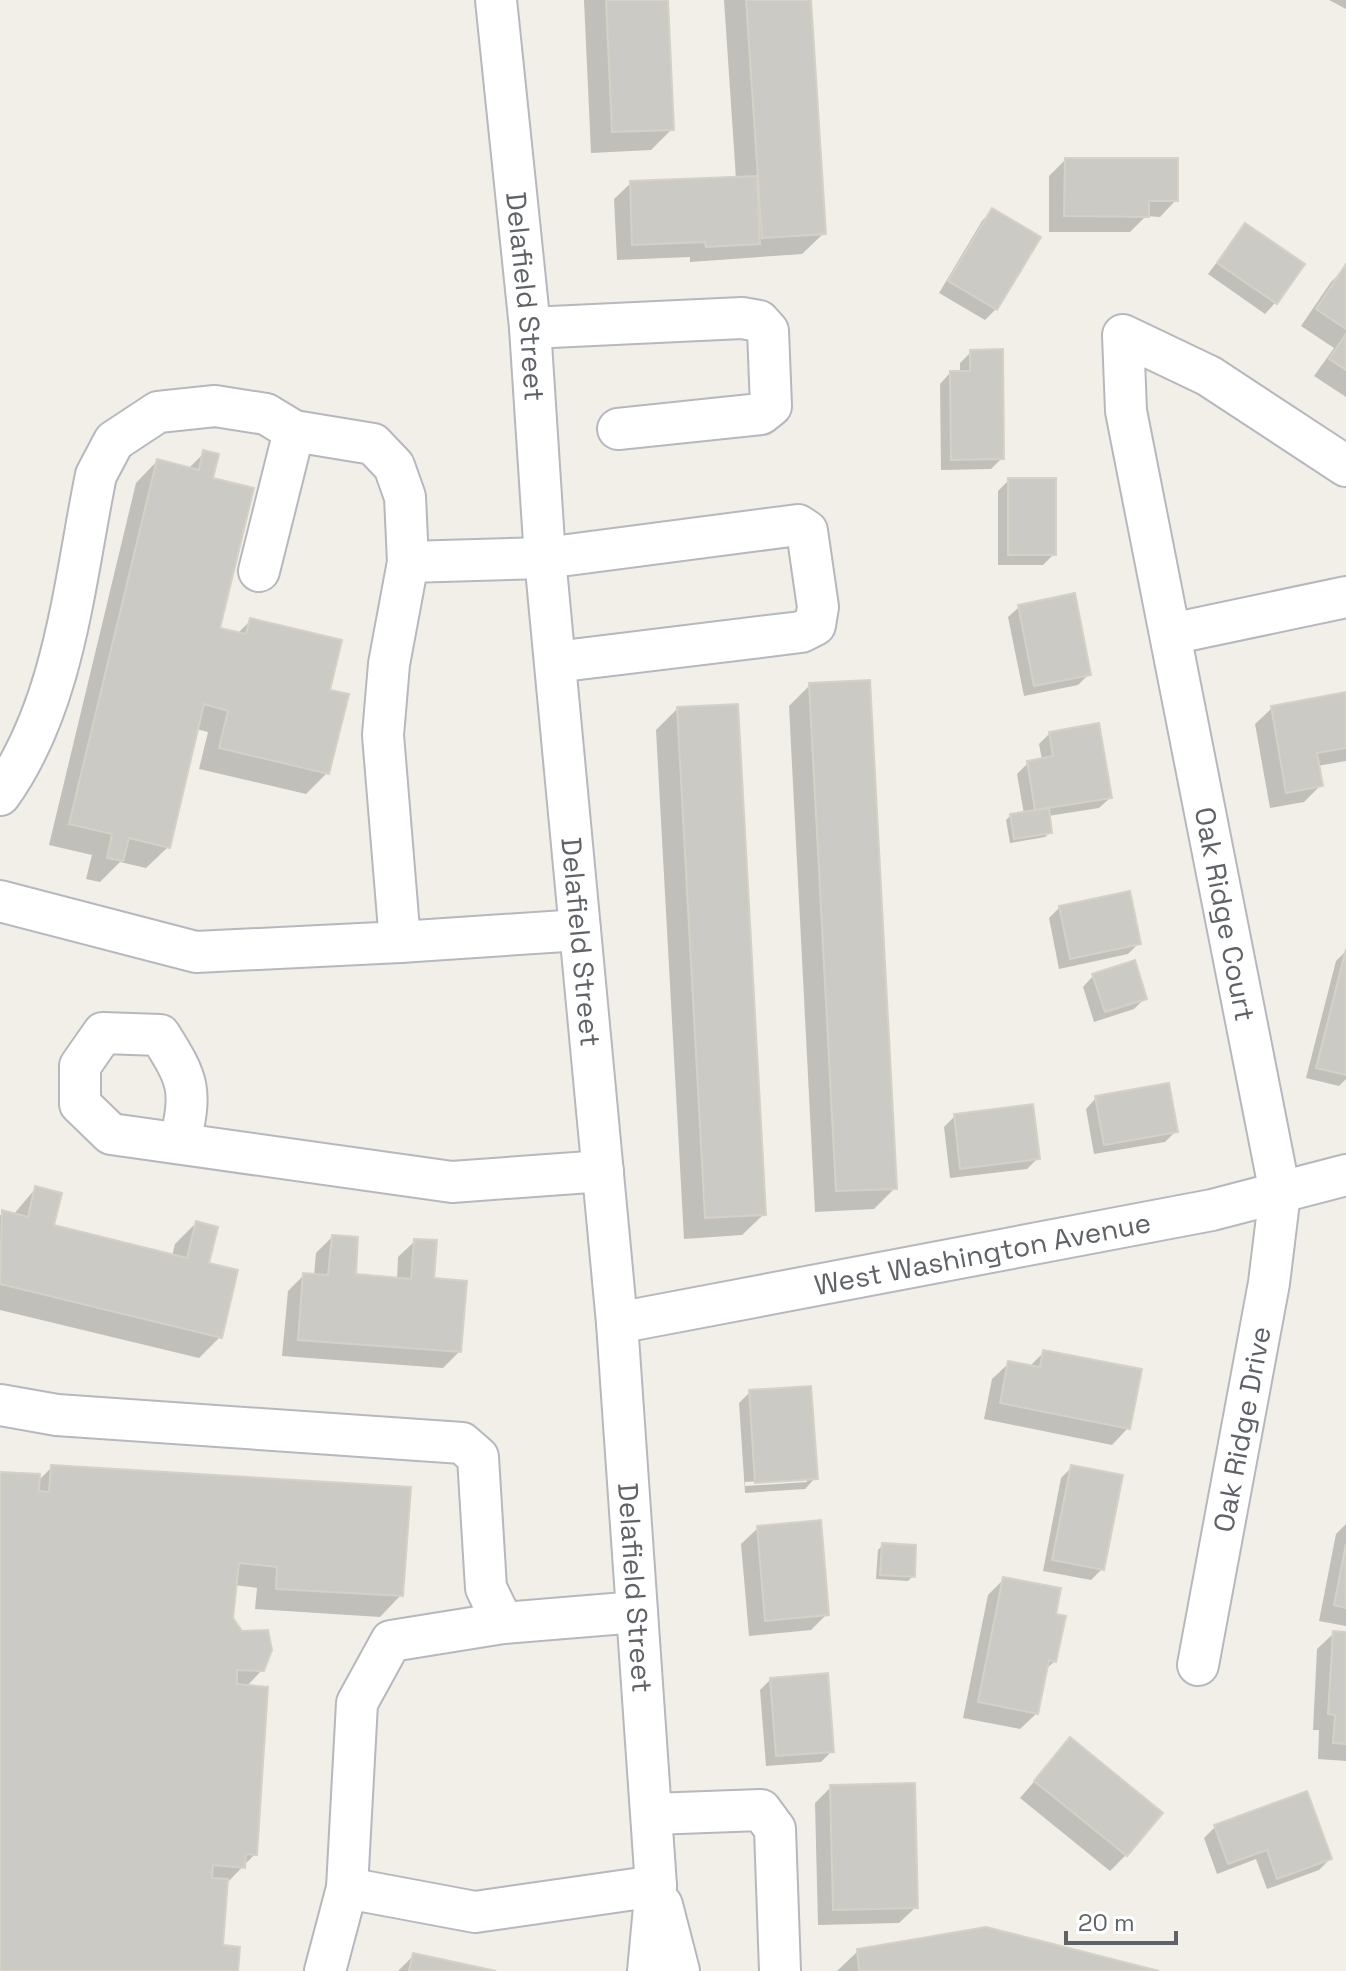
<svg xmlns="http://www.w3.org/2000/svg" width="1346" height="1971" font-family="'Space Grotesk',sans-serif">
  <rect width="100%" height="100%" fill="#f1efe8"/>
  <!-- shadow -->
  <g fill="#0003" fill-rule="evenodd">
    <path d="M584,0H666L672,129L651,150L591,153Z"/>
    <path d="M724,0H809L824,233L802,254L690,262V257L617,260L614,199L631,183L736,179Z"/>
    <path d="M1329,0H1346V9Z"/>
    <path d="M1065,160L1176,200L1160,217L1146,216L1130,232H1049V176Z"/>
    <path d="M992,210L996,309L985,320L939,293L982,221Z"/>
    <path d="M1245,225L1275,303L1265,314L1208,274Z"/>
    <path d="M1346,267V397L1314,376L1334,348L1301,326L1331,282Z"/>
    <path d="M971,352L1002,458L991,469L941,470L940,384L950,373H960V363Z"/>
    <path d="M204,453L210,480L218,630L237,634L251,620L327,773L306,794L199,769L208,732L196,729L168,847L146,868L120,862L100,882L86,879L92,855L49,845L136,483L157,461L188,469Z"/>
    <path d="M1009,480L1054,554L1043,565H998V491Z"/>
    <path d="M1019,607L1089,674L1078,685L1024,696L1008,617Z"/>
    <path d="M810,685L895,1188L874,1209L815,1212L789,706Z"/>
    <path d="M1346,694V761L1317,766L1321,785L1304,802L1270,808L1255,724L1272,708Z"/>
    <path d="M677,709L764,1214L742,1235L684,1239L656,730Z"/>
    <path d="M1050,733L1110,798L1099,808L1048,816L1050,832L1045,837L1010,843L1006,820L1011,815L1024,814L1017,774L1028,763L1042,760L1039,744Z"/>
    <path d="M1060,907L1139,943L1128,954L1059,969L1049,918Z"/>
    <path d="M1346,951V1079L1339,1086L1306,1078L1336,961Z"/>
    <path d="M1093,976L1145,998L1134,1009L1094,1022L1083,987Z"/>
    <path d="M1096,1098L1176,1131L1165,1142L1094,1154L1086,1109Z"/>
    <path d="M955,1116L1038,1158L1027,1169L950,1178L944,1127Z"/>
    <path d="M36,1188L52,1227L172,1256L175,1244L196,1223L220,1337L199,1358L0,1310V1215H13Z"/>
    <path d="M332,1237L354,1276L397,1280L398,1257L415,1241L459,1352L443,1368L282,1356L288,1291L304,1275L314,1276L316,1253Z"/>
    <path d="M1044,1352L1128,1428L1112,1445L984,1419L992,1379L1009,1363L1029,1367Z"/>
    <path d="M750,1392L815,1478L805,1489L745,1493L739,1403ZM807,1478V1482L745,1486V1482Z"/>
    <path d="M52,1467L401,1595L380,1617L255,1609L257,1588L234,1585L231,1619L262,1670L246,1687L255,1854L225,1885L221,1947L236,1971H0V1474L38,1481Z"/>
    <path d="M1072,1467L1102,1569L1091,1580L1043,1571L1061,1478Z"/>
    <path d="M1346,1524V1626L1319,1621L1336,1534Z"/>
    <path d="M758,1528L827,1614L811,1630L749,1636L741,1544Z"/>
    <path d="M883,1545L913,1576L908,1581L876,1579L878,1550Z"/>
    <path d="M1004,1579L1054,1615L1055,1661L1045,1670L1037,1713L1020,1729L963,1718L988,1595Z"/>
    <path d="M1334,1633L1346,1634V1761L1318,1759L1319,1730H1313L1317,1649Z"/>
    <path d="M771,1679L832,1751L821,1762L766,1766L760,1690Z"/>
    <path d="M1070,1740L1126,1855L1110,1871L1020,1798Z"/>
    <path d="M831,1787L916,1907L899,1923L818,1925L815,1803Z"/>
    <path d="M1215,1827L1330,1859L1319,1870L1267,1889L1256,1859L1217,1874L1204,1838Z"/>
    <path d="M858,1951L1151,1971H837Z"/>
    <path d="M414,1955L487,1971H398Z"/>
  </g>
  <!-- building -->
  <g fill="#cccac5" stroke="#d6d1c6" stroke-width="2">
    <path d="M606,0H668L674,130L612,132Z"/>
    <path d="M746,0H811L826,234L762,238Z"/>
    <path d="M1065,158H1178V201H1149V217L1064,216Z"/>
    <path d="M757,176L760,244L706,247L705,242L632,245L630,181Z"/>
    <path d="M992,208L1041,237L997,310L948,281Z"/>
    <path d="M1245,223L1305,264L1277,304L1217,263Z"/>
    <path d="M1346,264V329L1316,309Z"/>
    <path d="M1346,334V370L1329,359Z"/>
    <path d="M1003,349L1004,459L951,460L950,371H970V350Z"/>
    <path d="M203,450L219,454L213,478L254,488L220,628L246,634L250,618L342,640L330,690L349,694L329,774L219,748L228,711L204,704L170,848L129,838L123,861L107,858L112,834L69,824L157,459L199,470Z"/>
    <rect x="1008" y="478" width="48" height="77"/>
    <path d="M1075,593L1091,675L1034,686L1018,605Z"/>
    <path d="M870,680L897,1189L836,1191L809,683Z"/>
    <path d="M1346,692V748L1317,753L1323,786L1286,793L1271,706Z"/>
    <path d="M738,704L766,1215L705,1218L677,707Z"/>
    <path d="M1099,723L1112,798L1035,810L1027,761L1053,756L1049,732Z"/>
    <path d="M1049,808L1052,833L1014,839L1010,814Z"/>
    <path d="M1130,891L1141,944L1070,959L1059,906Z"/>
    <path d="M1346,949V1075L1316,1068Z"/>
    <path d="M1135,960L1147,999L1105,1012L1092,974Z"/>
    <path d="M1169,1083L1178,1132L1104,1145L1095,1096Z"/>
    <path d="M1033,1104L1040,1159L960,1169L954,1114Z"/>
    <path d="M35,1186L62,1193L54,1225L187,1258L196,1221L218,1227L209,1263L238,1270L222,1338L0,1284L2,1210L28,1217Z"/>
    <path d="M332,1235L358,1237L356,1274L411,1279L414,1239L437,1240L434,1278L467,1281L461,1352L298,1340L303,1273L328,1275Z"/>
    <path d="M1043,1350L1142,1369L1130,1429L1000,1403L1008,1361L1040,1367Z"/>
    <path d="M811,1386L818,1479L755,1483L749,1390Z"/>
    <path d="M51,1465L411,1487L403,1596L276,1589L277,1567L239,1563L233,1618L242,1631L268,1630L272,1650L264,1671L237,1670V1684L268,1687L257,1855L246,1854L245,1868L213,1865L212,1878L228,1879L223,1945L240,1947L238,1971H0V1472L40,1474L39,1491L49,1492Z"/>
    <path d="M1071,1465L1123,1475L1104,1570L1052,1560Z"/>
    <path d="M821,1520L829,1615L765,1621L757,1526Z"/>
    <path d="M882,1543L916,1545L915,1577L880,1575Z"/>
    <path d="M1346,1544V1608L1334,1605Z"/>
    <path d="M1003,1577L1061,1588L1056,1614L1066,1616L1056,1662L1049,1660L1038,1714L978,1702Z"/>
    <path d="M1333,1631L1346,1632V1744L1333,1743L1335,1715L1328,1714Z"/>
    <path d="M828,1673L834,1752L776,1756L770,1678Z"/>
    <path d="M1070,1737L1163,1813L1127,1856L1034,1781Z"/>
    <path d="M915,1783L918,1908L833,1910L830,1785Z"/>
    <path d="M1307,1791L1332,1859L1277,1879L1267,1850L1228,1864L1214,1825Z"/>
    <path d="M986,1927L1159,1971H859L857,1949Z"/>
    <path d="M413,1953L496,1971H409Z"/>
  </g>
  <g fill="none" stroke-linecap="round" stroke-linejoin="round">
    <!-- minor casing -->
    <g stroke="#b5b8bc" stroke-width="44">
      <g id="minor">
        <path id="s1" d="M496,0L530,328L545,558L617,1323L656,1886L648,1971"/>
        <path d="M530,328L742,318L759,321L768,331L771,406L761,414L618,429"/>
        <path d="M408,562L545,558L798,525L807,531L818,607L815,625L801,632L555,662"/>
        <path d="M1171,634L1346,597"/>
        <path d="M0,795C65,704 74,583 96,475L114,441L158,412L215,406L266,414L294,431"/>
        <path d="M0,901L196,952L400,942L383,735L389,664L408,562L405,497L394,466L373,444L294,431L259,571"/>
        <path d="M400,942L580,930"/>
        <path d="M180,1143C192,1089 189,1081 160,1035L103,1033L80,1066V1104L111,1134L452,1182L603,1171"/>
        <path id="s2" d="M617,1323L1212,1210L1346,1175"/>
        <path d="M0,1405L57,1415L462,1443L478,1457L486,1588L503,1623"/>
        <path id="s3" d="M1198,1665L1269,1283L1280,1193L1126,411L1123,335L1209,376L1346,466"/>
        <path d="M652,1814L761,1810L775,1829L780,1971"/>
        <path d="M347,1888L357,1703L391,1641L503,1623L637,1612"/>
        <path d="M662,1905L679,1971"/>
        <path d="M325,1971L347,1888L475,1912L656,1886"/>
      </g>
    </g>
    <!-- minor -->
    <use href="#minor" stroke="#fff" stroke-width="40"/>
  </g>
  <g text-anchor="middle" stroke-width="7" stroke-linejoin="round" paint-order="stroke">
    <!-- street labels -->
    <g font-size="28" fill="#5f6368" stroke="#fff">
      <text dy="10" stroke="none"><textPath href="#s1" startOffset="298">Delafield Street</textPath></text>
      <text transform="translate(1225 914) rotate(79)" y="10">Oak Ridge Court</text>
      <text dy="10" stroke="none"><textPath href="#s1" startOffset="946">Delafield Street</textPath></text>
      <text dy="10" stroke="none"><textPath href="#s2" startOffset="372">West Washington Avenue</textPath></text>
      <text dy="10" stroke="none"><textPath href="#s3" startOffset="240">Oak Ridge Drive</textPath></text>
      <text dy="10" stroke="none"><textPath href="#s1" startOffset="1594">Delafield Street</textPath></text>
    </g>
  </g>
  <!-- scale -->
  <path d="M1066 1931v12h110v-12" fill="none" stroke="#5f6368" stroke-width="4"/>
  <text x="1078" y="1931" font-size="24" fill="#5f6368" stroke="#ffffff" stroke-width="6" paint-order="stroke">20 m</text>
</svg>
